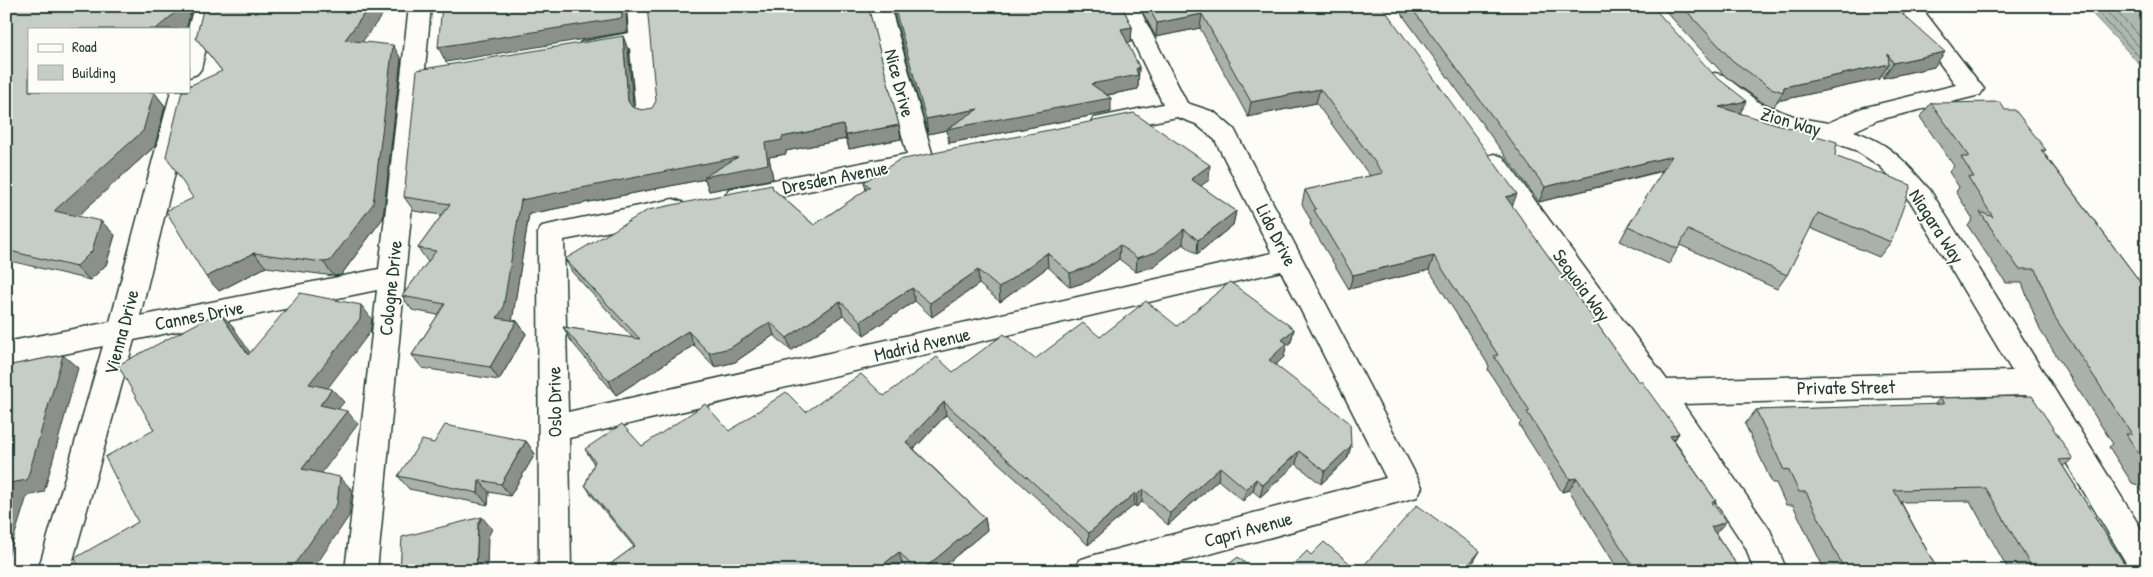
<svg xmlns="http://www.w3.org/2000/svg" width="2153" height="577" font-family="'Patrick Hand',sans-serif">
  <rect width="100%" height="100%" fill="#fdfcf7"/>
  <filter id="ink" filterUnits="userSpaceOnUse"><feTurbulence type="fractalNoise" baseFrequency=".02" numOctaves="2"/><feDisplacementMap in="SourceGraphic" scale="10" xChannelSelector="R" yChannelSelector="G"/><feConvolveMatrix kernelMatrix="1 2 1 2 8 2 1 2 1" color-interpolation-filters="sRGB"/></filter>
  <g filter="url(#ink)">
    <!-- water -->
    <path fill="#aeb8b1" stroke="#75877f" d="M2085,6H2147V72Z"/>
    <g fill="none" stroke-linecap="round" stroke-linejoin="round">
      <!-- shore -->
      <g stroke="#586e66" stroke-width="1">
        <path d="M2092,6L2147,65"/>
        <path d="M2101,6L2147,55"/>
        <path d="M2111,6L2147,44"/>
      </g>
      <!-- minor casing -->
      <g stroke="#1f3d34" stroke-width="3">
        <g id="minor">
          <path d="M194,6H216L201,69L197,74L189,77L188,29Z"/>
          <path d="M409,6H431L377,571H345L377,290L134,340L70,571H38L103,346L6,366V342L110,322L171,91H189V85L195,91L140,316L379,269Z"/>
          <path d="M627,6H649L660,115L657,121L648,123L639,121L636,115L630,48L589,54L581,52L578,47L581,42L629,33Z"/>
          <path d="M868,6H890L932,153L937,160L933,166L738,205L729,203L725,196L729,189L738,187L907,154Z"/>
          <path d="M1116,6H1138L1187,103L1214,112L1234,129L1417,477L1422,487L1417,497L1148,571H1075L1079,560L1091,556L1386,478L1281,271L569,438L571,571H539L538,233L542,226L673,199L682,202L686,209L682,216L673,219L564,240L568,412L1272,253L1215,140L1196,124L1177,117L1103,132L1094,130L1091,124L1094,118L1163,104Z"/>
          <path d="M1897,6H1920L1984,89L1980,95L1878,120L1854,131C1893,145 1904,161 1930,190L2147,538V571H2131L2026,395L1683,404L1770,530L1787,571H1754L1746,548L1649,401L1481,163L1485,157L1494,154L1503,157L1667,380L2012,371L1912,204L1881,167L1855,150L1827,140L1787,132L1743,116L1707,87L1703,81L1707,75L1715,73L1723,75L1761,104L1799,118L1828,123L1862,108L1956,85Z"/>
        </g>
      </g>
      <!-- minor -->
      <use href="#minor" fill="#fdfcf7" fill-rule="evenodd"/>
    </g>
    <!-- wall -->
    <g fill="#aab0ab" stroke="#1f3d34">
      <path d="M6,6L187,26L29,91L154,92L165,106L155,146L77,216L115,235L106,265L90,280L6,260Z"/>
      <path d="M892,6H1122L1132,27L1131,42L1127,43L1139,67L1138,89L1108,95L1111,112L949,143L947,130L928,134Z"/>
      <path d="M1139,6H1382L1512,206L1638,381L1679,433L1674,441L1716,501L1713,504L1716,534L1741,571H1619L1569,490L1562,492L1519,425L1521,422L1488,370L1489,366L1429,270L1349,289L1310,224L1311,221L1302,204L1305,190L1370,176L1316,103L1248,117L1200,28L1156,37Z"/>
      <path d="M1396,6H1652L1740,113L1835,156L1891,242L1879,257L1810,228L1787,275L1777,289L1680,245L1669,264L1620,241L1628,226L1663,171L1539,202Z"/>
      <path d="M1661,6H1900L1906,11L1903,15L1934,67L1883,78L1881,75L1879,79L1777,101L1774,107L1762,102L1725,76Z"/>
      <path d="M623,36L628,50L633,108L642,110L899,125L901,139L849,149L846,139L786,151V154L769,157L773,179L709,191L705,179L529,214L512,320L517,321L526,334L499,380L422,368L412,355L438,315L412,310L402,296L428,262L418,248L442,215L414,211L404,197Z"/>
      <path d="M196,38L362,42L401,59L383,218L341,275L334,276L266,267L219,291L193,198L222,71Z"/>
      <path d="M1931,103L2005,110L2046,150L2043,152L2147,291V498L2138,485L2132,483L2109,447L2113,444L2040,330L2022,283H2006L1968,226L1973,219L1956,192L1959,187L1949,172L1954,166L1920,117Z"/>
      <path d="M1209,180L1200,186L1236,211L1233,225L1197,254L1183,244L1154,266L1136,272L1119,259L1089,281L1070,287L1048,267L1000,302L979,284L932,317L915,301L864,335L843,315L791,351L774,335L735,362L715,367L694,345L616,395L571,341L563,327L633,338L572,272L565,259L773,189L814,225L866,190L864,182Z"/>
      <path d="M1177,326L1294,329L1291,342L1286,346L1284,357L1275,365L1351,446L1347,459L1321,484L1296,464L1260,497L1253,491L1243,501L1218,480L1168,525L1142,502L1136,507L1134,505L1088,545L946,415L914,449L985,518L987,530L938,571H909L902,563L893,571H601L634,547L593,497L585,485L594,464L585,449L642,446L729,431L806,412L884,396L953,372L1035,359L1100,337Z"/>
      <path d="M1940,398L2073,459L2063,466L2129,571H2009L1970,501L1901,502L1938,571H1825L1793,505H1786L1776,483H1772L1745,424L1756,410L1934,405Z"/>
      <path d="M526,441L535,454L510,496L489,492L488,505L409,489L398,476L434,443Z"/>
    </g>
    <!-- shaded-wall -->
    <g fill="#8b908b" stroke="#1f3d34">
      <path d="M178,6H192L187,26L184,29H156Z"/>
      <path d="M370,6H389L353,54L345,40Z"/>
      <path d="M621,6H626L627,32L446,62L438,47Z"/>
      <path d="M1906,11L1896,26L1900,12Z"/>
      <path d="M1202,14L1200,28L1156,37L1157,23Z"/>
      <path d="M1132,27L1131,42L1120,44L1121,29Z"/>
      <path d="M623,36L628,50L634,115L628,101Z"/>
      <path d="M393,45L401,59L383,218L341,275L334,276L323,262Z"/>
      <path d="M1945,52L1934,67L1883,78L1893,63Z"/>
      <path d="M1889,64L1879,79L1777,101L1783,92L1784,87Z"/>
      <path d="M1139,67L1138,89L1091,98V84L1136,69Z"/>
      <path d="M1320,89L1316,103L1248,117L1251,102Z"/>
      <path d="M154,92L165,106L155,146L68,225L54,211Z"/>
      <path d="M1111,98V112L949,143L947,130L928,134L926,119L978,109Z"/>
      <path d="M1747,101L1739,115L1719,107Z"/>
      <path d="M843,125L846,139L786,151V154L769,157L773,179L709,191L705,179L529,214L512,322L497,318L521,200L782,137Z"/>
      <path d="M899,125L901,139L849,149L846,135Z"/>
      <path d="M1672,156L1664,170L1539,202L1545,187Z"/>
      <path d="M1210,165L1209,180L1190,194L1191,179Z"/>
      <path d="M1517,194L1511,209L1506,197Z"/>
      <path d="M1236,211L1233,225L1197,254L1198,240Z"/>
      <path d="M101,221L115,235L106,265L90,280L76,267Z"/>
      <path d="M1184,229L1183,244L1154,266L1136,272L1137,258Z"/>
      <path d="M1120,245L1119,259L1089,281L1070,287V273Z"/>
      <path d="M254,253L266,267L219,291L206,277Z"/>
      <path d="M1047,253L1048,267L1000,302L999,288Z"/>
      <path d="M1434,256L1429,270L1349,289L1353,275Z"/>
      <path d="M978,270L979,284L932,317L930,303Z"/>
      <path d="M912,288L915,301L864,335L861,321Z"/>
      <path d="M840,301L843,315L791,351L787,338Z"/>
      <path d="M361,305L372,319L370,332L321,397L309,384Z"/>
      <path d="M219,312L232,325L260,368L248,355Z"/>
      <path d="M517,321L526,334L499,380L490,367Z"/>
      <path d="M770,322L774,335L735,362L715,367L709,353Z"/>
      <path d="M1294,329L1291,342L1286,346L1284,357L1266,374L1269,360L1282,340Z"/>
      <path d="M688,331L694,345L616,395L609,381Z"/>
      <path d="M63,355L78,368L44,492L27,496L6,563V494L10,483Z"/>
      <path d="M332,389L344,402L331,418L320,405Z"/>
      <path d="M944,402L946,415L909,454L906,442Z"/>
      <path d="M347,411L358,424L315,482L302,469Z"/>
      <path d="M1679,433L1669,446L1670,436Z"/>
      <path d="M526,441L535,454L510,496L501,484Z"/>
      <path d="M1351,446L1347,459L1321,484L1325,471Z"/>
      <path d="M1299,451L1296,464L1260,497L1263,485Z"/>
      <path d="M1220,467L1218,480L1168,525L1170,513Z"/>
      <path d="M340,477L352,490L349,516L312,571H290Z"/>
      <path d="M1577,478L1569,490L1562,492L1570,479Z"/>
      <path d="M1256,479L1253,491L1243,501L1246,489Z"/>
      <path d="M479,480L489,492L488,505L478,493Z"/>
      <path d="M1143,489L1142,502L1136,507L1137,495Z"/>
      <path d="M1135,493L1134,505L1088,545L1089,533Z"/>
      <path d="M482,517L492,529L488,537L487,571H476L478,525Z"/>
      <path d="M985,518L987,530L938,571H921Z"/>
      <path d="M1726,522L1715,534L1711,527Z"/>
      <path d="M1480,551L1473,563L1467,571L1470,563Z"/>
      <path d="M899,552L902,563L893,571H875Z"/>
    </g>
    <!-- building -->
    <g fill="#c6cdc7" stroke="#1f3d34">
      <path d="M6,6H178L176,12L156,29H29V91L154,92L143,131L54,211L101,221L92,251L76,267L6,250Z"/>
      <path d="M204,6H370L345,40L393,45L373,204L330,261L323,262L254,253L206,277L166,211L193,198L166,156L182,91H189V86L222,71L196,38Z"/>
      <path d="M442,6H621L622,18L438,47Z"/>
      <path d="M647,6H868L899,125L846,135L843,125L782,137V140L765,143L768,164L704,177L738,157L521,200L503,309L497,318L517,321L490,367L412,355L445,304L402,296L436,251L418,248L450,204L404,197L417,70L623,36L628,101L632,107L642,110L652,108L656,101Z"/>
      <path d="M894,6H1122L1132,27L1121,29L1139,67L1136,69L1138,75L1091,84L1111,98L947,129L978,109L926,119Z"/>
      <path d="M1148,6H1382L1517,194L1506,197L1638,381H1641L1679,433L1670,436L1716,501L1712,502L1726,522L1711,527L1741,571H1636L1577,478L1570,479L1527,412L1530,411L1494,356L1498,355L1434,256L1353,275L1314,210L1316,209L1305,190L1383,173L1320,89L1251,102L1202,14L1157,23Z"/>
      <path d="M1410,6H1652L1715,76L1747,101L1719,107L1837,142L1835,156L1911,185L1891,242L1818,213L1787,275L1688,230L1678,249L1628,226L1672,156L1545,187Z"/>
      <path d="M1682,6H1900L1906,11L1900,12L1945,52L1893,63L1888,54L1889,64L1784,87L1783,92L1771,88L1733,61Z"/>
      <path d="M2000,102L2005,110H2015L2046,150H2041L2147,291V466L2126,434H2132L2054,316L2036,269H2019L1980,212L1993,217L1968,177H1974L1961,157H1970L1931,103Z"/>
      <path d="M1134,113L1210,165L1191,179L1236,211L1198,240L1184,229L1156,252L1137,258L1120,245L1089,267L1070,273L1047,253L999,288L978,270L930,303L912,288L861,321L840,301L787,338L770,322L730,348L709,353L688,331L609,381L563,327L640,339L565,259L648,210L772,185L773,189L814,225L870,187L864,182L899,160Z"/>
      <path d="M1230,282L1294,329L1282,340L1287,343L1269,360L1350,423L1351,446L1325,471L1299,451L1263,485L1256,479L1246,489L1220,467L1170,513L1143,489L1137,495L1135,493L1089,533L944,402L906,442L985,518L921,571H917L899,552L875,571H601L635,546L585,485L595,461L585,449L622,424L642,446L705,404L729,431L786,392L806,412L861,374L884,396L937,357L953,372L1004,334L1035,359L1083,323L1100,337L1146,301L1177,326Z"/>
      <path d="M300,293L361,305L360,319L309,384L332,389L320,405L347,411L302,469L340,477L337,504L290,571H80L75,558L138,522L105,457L154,430L118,365L219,312L248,355Z"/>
      <path d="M63,355L27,480L10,483L6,494V366Z"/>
      <path d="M2032,396L2073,459L2059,460L2129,571H2018L2017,569L2032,568L1986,488L1894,490L1938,571H1845L1806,492H1799L1788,469L1784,470L1756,410L1944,404L1940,398Z"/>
      <path d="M445,425L526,441L501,484L479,480L478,493L398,476L422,440L434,443Z"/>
      <path d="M1417,505L1480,551L1470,563L1482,571H1359Z"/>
      <path d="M482,517L478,525L476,571H400L402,537Z"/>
      <path d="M1324,542L1359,571H1287L1307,551L1311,555Z"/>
      <path d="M1238,557L1254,571H1220Z"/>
    </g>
  </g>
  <g text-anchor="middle" stroke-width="4" stroke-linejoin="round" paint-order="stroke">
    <!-- street labels -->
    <g font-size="19" fill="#1f3d34" stroke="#fdfcf7">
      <text transform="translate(900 83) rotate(75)" y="7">Nice Drive</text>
      <text transform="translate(1791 121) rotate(16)" y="7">Zion Way</text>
      <text transform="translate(835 177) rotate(-11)" y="7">Dresden Avenue</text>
      <text transform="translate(1937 226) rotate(57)" y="7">Niagara Way</text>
      <text transform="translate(1277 235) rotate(63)" y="7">Lido Drive</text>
      <text transform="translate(1582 285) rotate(54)" y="7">Sequoia Way</text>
      <text transform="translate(390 288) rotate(-84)" y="7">Cologne Drive</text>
      <text transform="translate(199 315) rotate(-11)" y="7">Cannes Drive</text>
      <text transform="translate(121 332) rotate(-75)" y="7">Vienna Drive</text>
      <text transform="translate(922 344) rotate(-13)" y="7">Madrid Avenue</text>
      <text transform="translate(1846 387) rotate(-1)" y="7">Private Street</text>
      <text transform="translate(554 402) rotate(-91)" y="7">Oslo Drive</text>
      <text transform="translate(1248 529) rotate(-15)" y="7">Capri Avenue</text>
    </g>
  </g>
  <!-- margin -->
  <rect width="2153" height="577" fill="none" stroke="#fdfcf7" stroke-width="25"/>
  <rect x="12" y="12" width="2128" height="552" fill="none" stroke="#1f3d34" stroke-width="2" filter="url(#ink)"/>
  <!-- legend -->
  <rect x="28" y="28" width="162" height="65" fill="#fdfcf7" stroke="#a4b0a9"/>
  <rect x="38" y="44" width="25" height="8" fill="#fdfcf7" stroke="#a4b0a9"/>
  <text x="72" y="52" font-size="15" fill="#1f3d34">Road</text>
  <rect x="38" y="65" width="25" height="15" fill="#c6cdc7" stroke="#a4b0a9"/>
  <text x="72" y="78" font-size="15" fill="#1f3d34">Building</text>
</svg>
